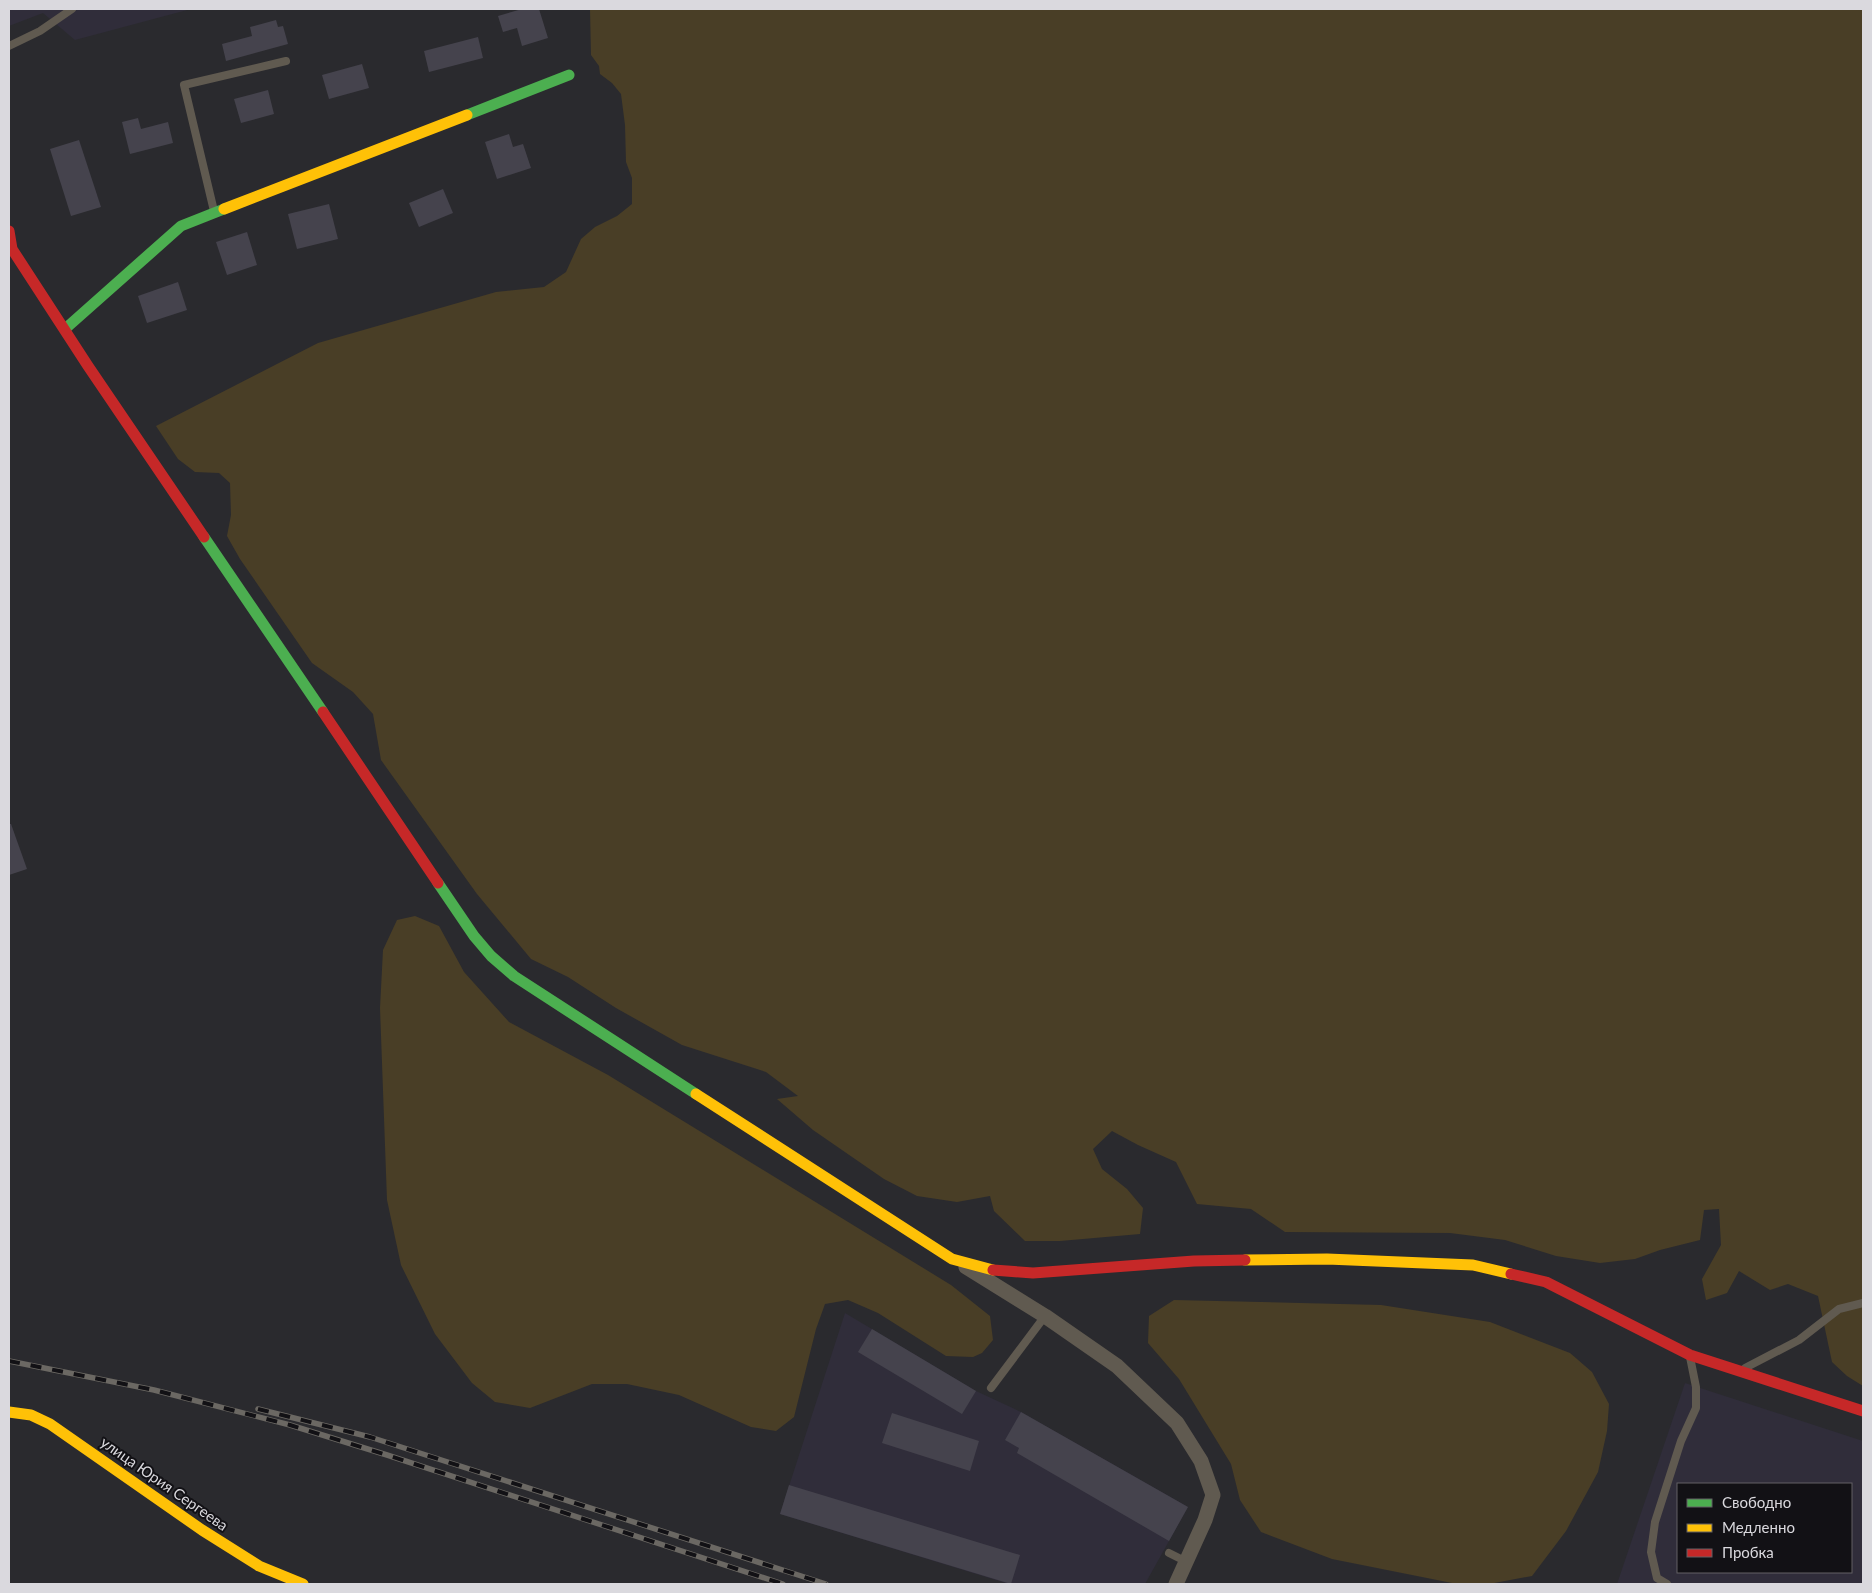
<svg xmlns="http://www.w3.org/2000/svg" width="1872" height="1593" font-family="Lato,sans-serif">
  <rect width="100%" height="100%" fill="#2a2a2e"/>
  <!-- built -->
  <g fill="#302d3a" fill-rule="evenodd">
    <path d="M9,9H191L75,40L43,13L9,26Z"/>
    <path d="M845,1313L976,1391L1021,1412L1188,1507L1145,1584H1009L780,1514Z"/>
    <path d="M1685,1383L1863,1441V1584H1617ZM1678,1484H1851V1572H1678Z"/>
  </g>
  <!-- green -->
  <g fill="#493e26">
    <path d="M590,9H1863V1386L1847,1376L1832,1362L1818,1296L1788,1284L1770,1290L1739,1271L1727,1293L1706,1300L1702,1279L1721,1245L1719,1209L1704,1210L1700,1240L1660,1250L1635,1259L1600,1263L1556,1256L1505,1240L1450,1233L1285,1232L1251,1209L1197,1204L1176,1162L1138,1145L1112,1131L1093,1149L1102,1169L1127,1189L1143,1208L1140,1234L1060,1241H1025L994,1211L990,1196L957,1202L917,1196L884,1179L813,1130L777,1099L798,1096L766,1072L682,1045L616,1008L568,977L531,959L477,894L381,760L373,714L353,692L312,663L240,559L227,536L231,515L230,483L219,473L195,472L178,459L156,426L318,343L496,292L544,287L566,272L581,239L595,227L617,216L632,204V178L626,162L625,125L621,94L612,83L600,74L599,66L591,55Z"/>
    <path d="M415,916L439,926L464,972L509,1022L608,1075L951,1285L990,1316L993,1340L982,1353L973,1357L946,1356L878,1313L848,1300L825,1304L816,1329L794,1417L776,1431L751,1427L679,1395L627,1384H592L530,1408L495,1402L472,1383L435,1334L401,1265L387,1200L380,1008L383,950L397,920Z"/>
    <path d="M1174,1300L1381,1305L1490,1322L1570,1353L1592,1372L1609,1404L1607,1431L1598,1472L1566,1531L1532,1576L1489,1584H1457L1332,1559L1261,1532L1240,1500L1231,1464L1179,1379L1148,1343L1149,1316Z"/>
  </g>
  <!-- building -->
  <g fill="#45434d">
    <path d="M522,9H539L548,38L522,46L517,28L503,32L498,16Z"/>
    <path d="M276,20L278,27L283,26L288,44L226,61L222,44L252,36L250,27Z"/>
    <path d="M478,37L483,58L429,72L424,51Z"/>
    <path d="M362,64L369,88L329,99L322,75Z"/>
    <path d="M268,90L274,114L241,123L234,99Z"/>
    <path d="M138,118L141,129L168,122L173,143L130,154L122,122Z"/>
    <path d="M509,134L513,147L523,144L531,168L497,179L485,142Z"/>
    <path d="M79,140L101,207L71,216L50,149Z"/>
    <path d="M443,189L453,213L419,227L409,203Z"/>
    <path d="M329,204L338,239L297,249L288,214Z"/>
    <path d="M247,232L257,265L227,275L216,242Z"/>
    <path d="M178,282L187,310L147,323L138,296Z"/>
    <path d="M9,824H11L27,869L9,875Z"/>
    <path d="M872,1329L976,1391L962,1414L858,1352Z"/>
    <path d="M1021,1412L1188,1507L1169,1541L1017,1453L1019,1448L1005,1440Z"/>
    <path d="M892,1413L979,1441L970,1471L882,1443Z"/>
    <path d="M789,1485L1020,1555L1011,1584L780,1514Z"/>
  </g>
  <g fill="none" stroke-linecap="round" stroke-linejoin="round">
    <!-- lane -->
    <g stroke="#605a50" stroke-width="8">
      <path d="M9,46L40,31L72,9"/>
      <path d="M214,211L184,85L286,61"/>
      <path d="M1745,1368L1799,1340L1839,1309L1863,1303"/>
      <path d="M991,1388L1045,1316"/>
      <path d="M1169,1553L1187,1562"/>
      <path d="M1667,1584L1657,1578L1651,1552L1655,1522L1681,1441L1696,1408V1387L1690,1357"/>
    </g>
    <!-- street -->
    <path stroke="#605a50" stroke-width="15" d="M966,1267L1045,1316L1117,1366L1177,1423L1201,1461L1213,1495L1205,1520L1176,1584"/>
    <!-- fast -->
    <g stroke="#4caf50" stroke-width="11">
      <path d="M467,115L569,75"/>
      <path d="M65,329L181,226L224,209"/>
      <path d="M204,537L323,712"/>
      <path d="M438,883L474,936L491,956L514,976L696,1094"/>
    </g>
    <!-- slow -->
    <g stroke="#ffc107" stroke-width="11">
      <path d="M224,209L467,115"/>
      <path d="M696,1094L952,1259L993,1270"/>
      <path d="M1245,1260L1327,1259L1473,1265L1511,1274"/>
      <path d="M9,1412L31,1415L50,1424L202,1530L259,1566L303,1584"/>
    </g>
    <!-- jam -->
    <g stroke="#c62828" stroke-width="11">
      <path d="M9,231L12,249L88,366L204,537"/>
      <path d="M323,712L438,883"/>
      <path d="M993,1270L1033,1273L1194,1261L1245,1260"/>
      <path d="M1511,1274L1546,1282L1690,1355L1863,1411"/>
    </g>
    <!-- rail casing -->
    <g stroke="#6b6863" stroke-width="5.5">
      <g id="rail">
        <path d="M9,1361L154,1390L290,1425L387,1455L783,1584"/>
        <path d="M258,1409L370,1437L826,1584"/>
      </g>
    </g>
    <!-- rail -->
    <use href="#rail" stroke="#121115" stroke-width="4" stroke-dasharray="11" stroke-linecap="butt"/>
  </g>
  <g text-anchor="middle" stroke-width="4" stroke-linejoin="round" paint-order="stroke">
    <!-- street labels -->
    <g font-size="15" fill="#dad9de" stroke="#121115">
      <text transform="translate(164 1484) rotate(35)" y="5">улица Юрия Сергеева</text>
    </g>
  </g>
  <!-- border -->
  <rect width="1872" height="1593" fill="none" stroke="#dad9de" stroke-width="20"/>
  <!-- legend -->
  <rect x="1677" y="1483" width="175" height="90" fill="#121115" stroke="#626165"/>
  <rect x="1687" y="1499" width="25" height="8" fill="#4caf50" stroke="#626165"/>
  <text x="1722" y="1508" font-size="15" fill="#dad9de">Свободно</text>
  <rect x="1687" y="1524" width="25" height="8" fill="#ffc107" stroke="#626165"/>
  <text x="1722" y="1533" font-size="15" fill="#dad9de">Медленно</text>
  <rect x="1687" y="1549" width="25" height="8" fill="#c62828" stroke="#626165"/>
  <text x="1722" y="1558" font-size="15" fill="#dad9de">Пробка</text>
</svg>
